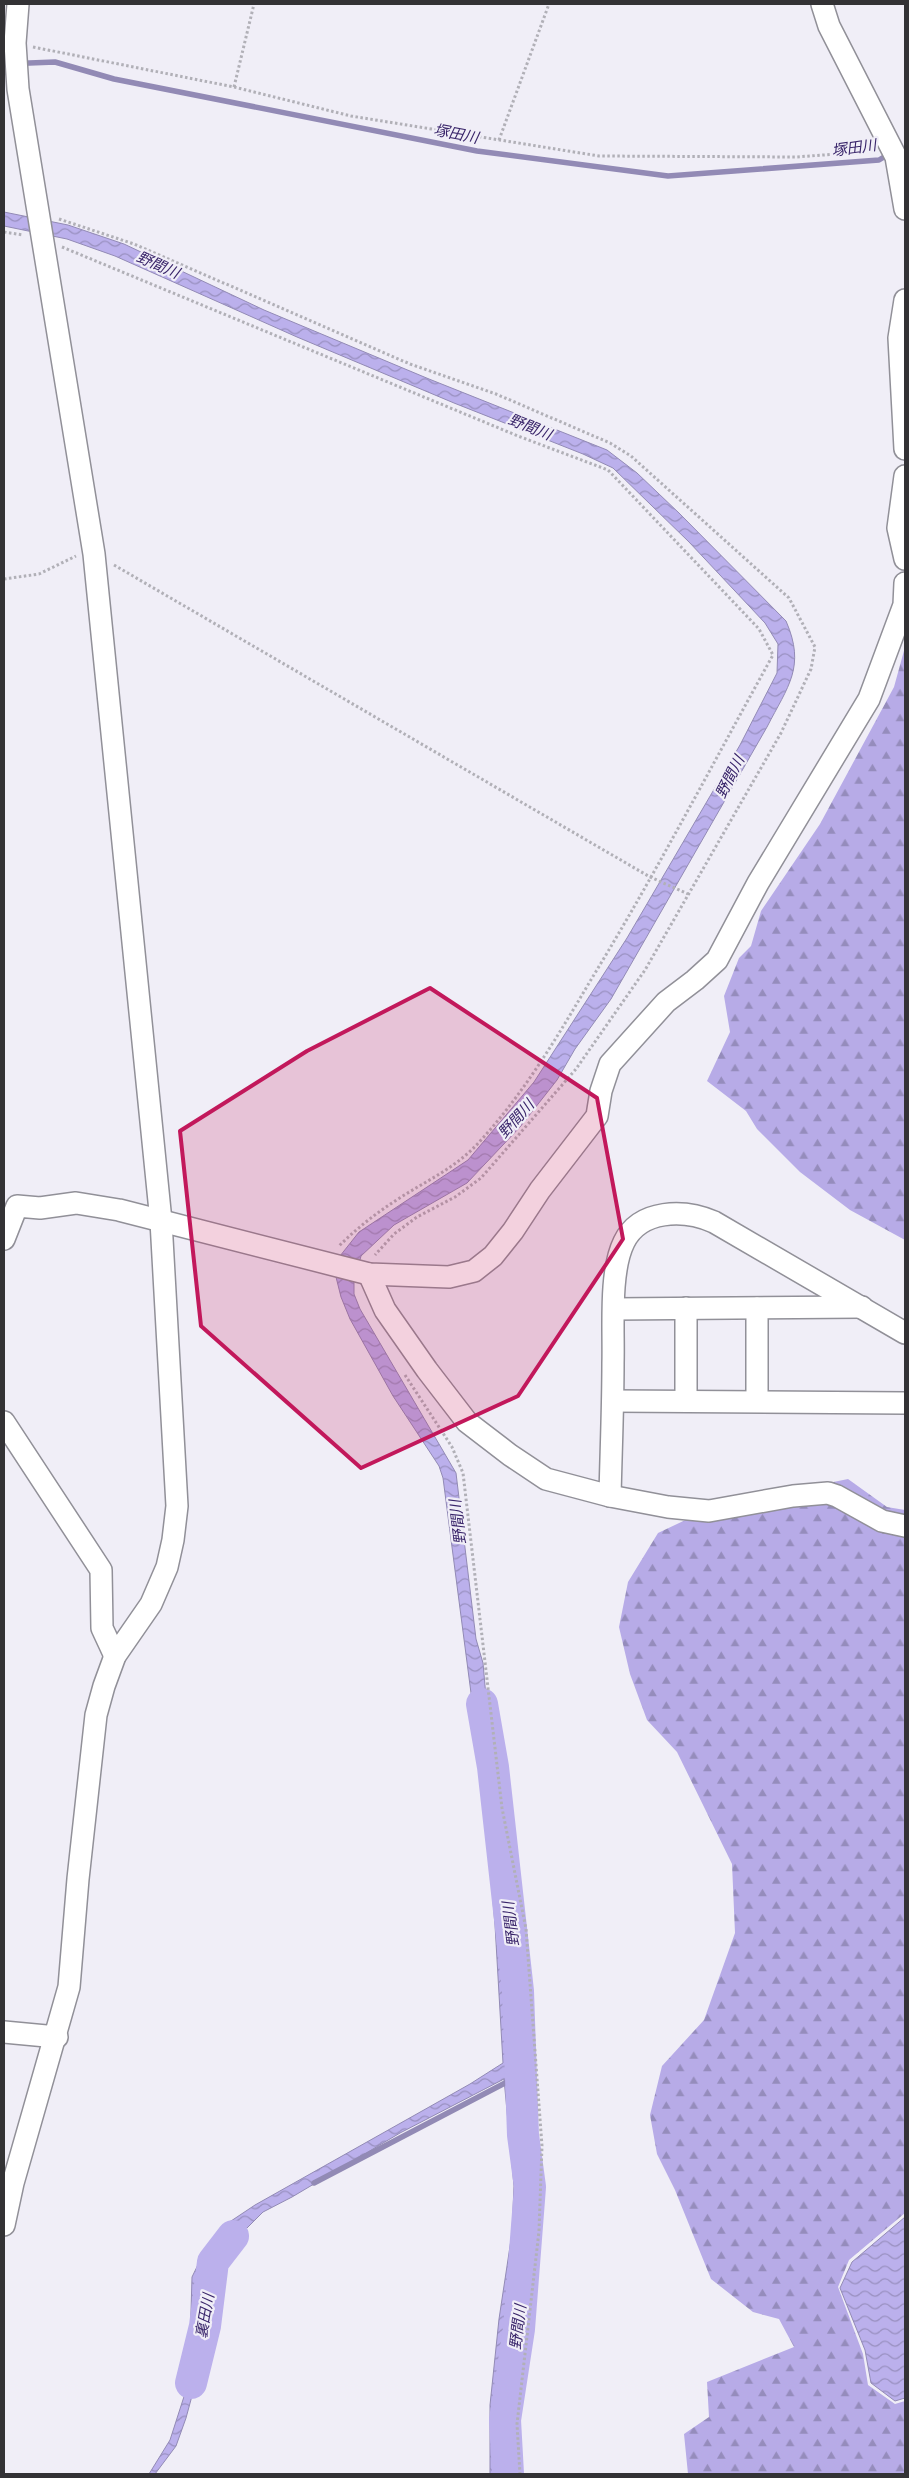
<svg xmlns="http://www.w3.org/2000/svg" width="909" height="2478" font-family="Overpass,'Noto Sans JP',sans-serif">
  <defs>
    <pattern id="forest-firs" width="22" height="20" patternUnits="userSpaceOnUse" patternTransform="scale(1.25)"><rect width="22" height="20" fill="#b7abe7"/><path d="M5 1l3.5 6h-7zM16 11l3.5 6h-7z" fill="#958cbc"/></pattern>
    <pattern id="water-waves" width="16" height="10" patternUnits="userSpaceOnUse" patternTransform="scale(1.25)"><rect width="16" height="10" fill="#bbb0ec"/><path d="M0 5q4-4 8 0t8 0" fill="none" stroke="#9990c0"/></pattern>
  </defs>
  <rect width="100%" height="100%" fill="#f0eef7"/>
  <!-- forest -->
  <g fill="url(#forest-firs)">
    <path d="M905,647V1240L850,1210L800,1172L757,1129L746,1111L707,1081L730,1032L724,996L739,958L751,946L761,911L820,824L894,687Z"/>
    <path d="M848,1479L887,1507L905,1510V2213L849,2260L838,2287L863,2354L868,2385L895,2404L905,2401V2474H688L684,2434L709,2417L707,2382L794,2347L779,2319L753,2312L711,2279L675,2190L657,2154L650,2115L662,2066L704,2020L735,1933L732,1864L677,1752L647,1720L630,1674L619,1627L628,1582L658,1533L713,1507Z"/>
  </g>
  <!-- water -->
  <g fill="url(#water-waves)" stroke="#928ab5">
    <path d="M4,212L68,225L124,244L264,310L429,379L607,450L637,473L679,513L786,621C806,667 788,686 767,727L611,999L575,1049L557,1080L520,1127L467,1183L394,1225L361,1256L354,1282V1294L360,1309L456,1473L476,1639L483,1663L519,2070L520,2119L526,2187L504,2378L500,2422L501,2474H490V2405L499,2319L512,2233L514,2186L504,2079L400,2133L292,2197L263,2212L231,2244L207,2282L199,2370L186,2418L176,2446L155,2474H149L170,2440L189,2381L192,2277L208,2244L228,2223L255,2205L470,2084L503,2063L495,1925L483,1785L443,1478L439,1466L393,1396L350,1319L341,1297L336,1277L340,1256L359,1232L468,1160L534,1082L627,938L740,745L777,673L778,644L765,623L689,542L613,468L583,454L454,403L297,337L115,256L67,239L4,226Z"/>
    <path d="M905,2217V2398L895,2401L871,2383L865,2350L840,2288L852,2262Z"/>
  </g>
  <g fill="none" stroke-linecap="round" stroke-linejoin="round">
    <!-- stream -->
    <g stroke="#928ab5" stroke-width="5.5">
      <path d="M4,64L55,62L114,79L477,151L668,176L879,160L889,154"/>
      <path d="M314,2183L522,2074"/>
    </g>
    <!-- river -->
    <g stroke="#bbb0ec" stroke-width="32">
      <path d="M482,1704L493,1767L518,1991L523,2135L530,2187L519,2329L505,2420L508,2474"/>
      <path d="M191,2383L205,2326L213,2262L233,2236"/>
    </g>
    <!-- minor casing -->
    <g stroke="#919098" stroke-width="24">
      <g id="minor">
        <path d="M822,4L829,26L896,157L905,209"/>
        <path d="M905,300L899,338L905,449"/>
        <path d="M905,476L898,528L905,559"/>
        <path d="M4,1239L17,1206L40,1208L76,1203L119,1210L369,1274L449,1277L474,1271L493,1256L513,1231L540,1190L597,1116L601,1091L610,1064L666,1002L695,980L717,960L758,883L869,699L904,605L905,583"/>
        <path d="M369,1274L385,1310L427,1370L467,1422L510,1455L546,1479L610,1496L668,1507L709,1511L793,1496L828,1493L837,1496L882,1521L905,1526"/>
        <path d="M686,1308V1401"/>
        <path d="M614,1309L862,1307"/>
        <path d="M613,1401L905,1403"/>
        <path d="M757,1401V1308"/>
        <path d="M4,1422L101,1570L102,1628L115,1656"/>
        <path d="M610,1496C611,1452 613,1407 613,1363C614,1330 609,1272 624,1242C640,1209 684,1209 714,1222L905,1333"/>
        <path d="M4,2032L57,2037"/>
        <path d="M4,2225L13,2183L69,1987L78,1879L96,1715L104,1686L115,1656L151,1604L167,1567L173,1540L177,1506L161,1221L94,554L18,89L15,43L18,4"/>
      </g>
    </g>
    <!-- path -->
    <g stroke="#b1b0b7" stroke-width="3" stroke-dasharray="2.5 2.5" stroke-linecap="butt">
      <path d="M33,47L234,87L351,116L599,156L796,157L837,154L870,146"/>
      <path d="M234,87L254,4"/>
      <path d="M499,140L549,4"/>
      <path d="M59,219L134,244L410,364L496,394L610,443L631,456L789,598L815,647L811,669L781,733L645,970L576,1069L481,1178L455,1197L417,1217L394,1234L375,1255"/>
      <path d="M4,232L23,235"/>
      <path d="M62,247L518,436L608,470L759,629L773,655C713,763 656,873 592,978C559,1034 525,1092 481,1140C457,1168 425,1181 395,1201C375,1214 356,1229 339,1246"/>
      <path d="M114,565L650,877L688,894"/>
      <path d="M4,579L39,574L76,556"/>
      <path d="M405,1375L452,1447L463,1473L502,1808L526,1929L542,2146L539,2231L517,2424L520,2474"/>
    </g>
    <!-- minor -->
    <use href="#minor" stroke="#fff" stroke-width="21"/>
  </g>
  <!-- marked area -->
  <path fill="#c2185b" fill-opacity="0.2" stroke="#c2185b" stroke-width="4" stroke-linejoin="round" d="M430,988L597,1098L623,1239L518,1396L361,1468L201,1326L180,1131L307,1051Z"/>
  <g text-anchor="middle" stroke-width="4.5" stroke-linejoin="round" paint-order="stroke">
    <!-- water labels -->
    <g font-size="15" font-style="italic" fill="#39256a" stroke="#f0eef7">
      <text transform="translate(456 134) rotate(11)" y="5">塚田川</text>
      <text transform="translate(854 148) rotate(-8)" y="5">塚田川</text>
      <text transform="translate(158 265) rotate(24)" y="5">野間川</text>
      <text transform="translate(530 427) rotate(22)" y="5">野間川</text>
      <text transform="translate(730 777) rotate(-63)" y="5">野間川</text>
      <text transform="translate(516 1119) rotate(-48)" y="5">野間川</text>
      <text transform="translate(458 1522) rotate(-97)" y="5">野間川</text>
      <text transform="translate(511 1924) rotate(-97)" y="5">野間川</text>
      <text transform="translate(205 2316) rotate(-80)" y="5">裏田川</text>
      <text transform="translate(518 2327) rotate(-83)" y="5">野間川</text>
    </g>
  </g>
  <!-- border -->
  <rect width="909" height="2478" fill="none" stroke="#333235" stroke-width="10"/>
</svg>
